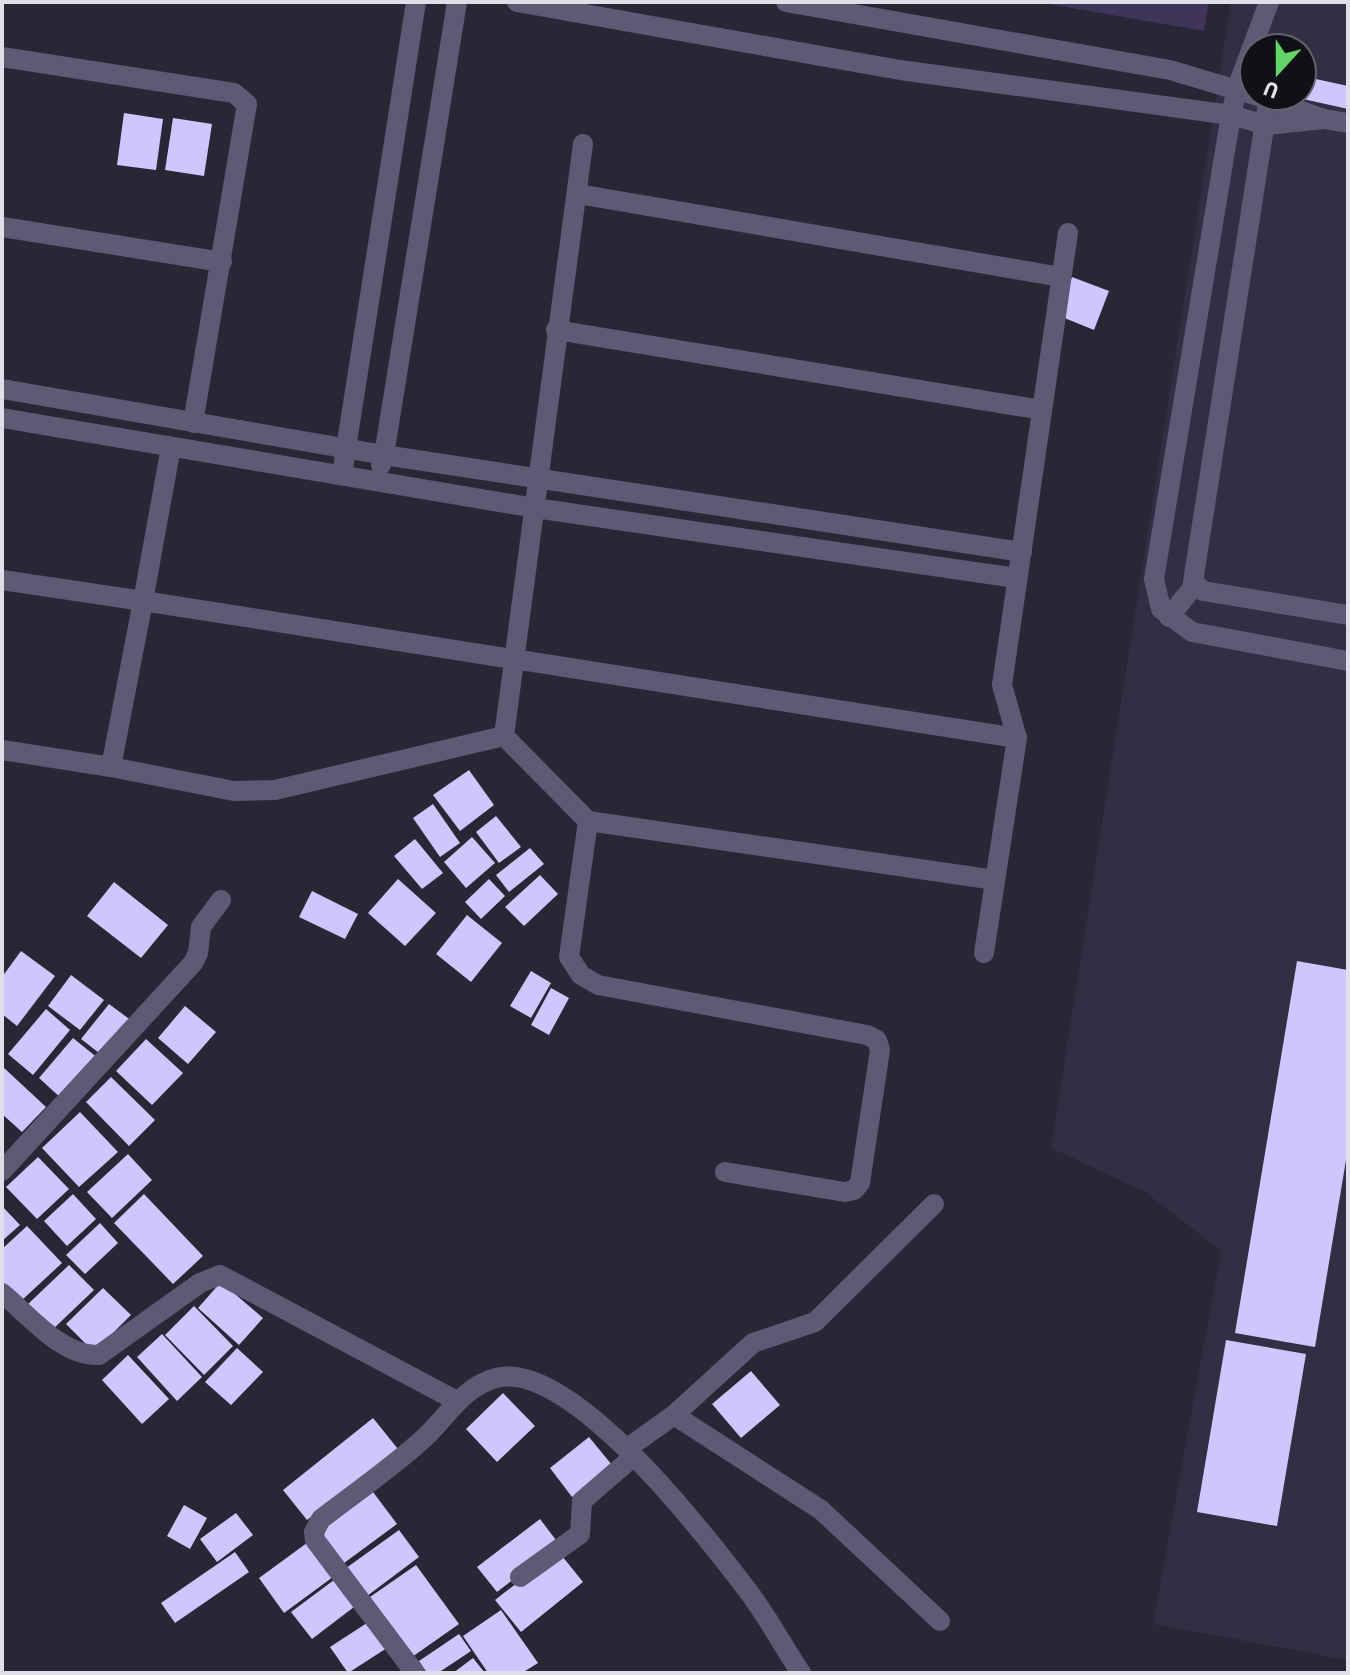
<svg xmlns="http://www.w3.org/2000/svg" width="1350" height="1675" font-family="'Source Sans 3',sans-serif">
  <rect width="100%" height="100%" fill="#292636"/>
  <!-- built -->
  <path fill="#332e43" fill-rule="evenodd" d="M1231,2H1348V1660L1153,1624L1221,1251L1145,1192L1051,1148ZM1254,48H1302V96H1254Z"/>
  <!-- green -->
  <path fill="#3f355b" d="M1037,2H1209L1204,31Z"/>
  <!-- building -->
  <g fill="#d1c5fe">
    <path d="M1302,76L1348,86V109L1294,97L1302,96Z"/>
    <path d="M124,113L163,119L156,170L117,165Z"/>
    <path d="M173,118L212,124L204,176L165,170Z"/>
    <path d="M1072,277L1109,291L1094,330L1057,315Z"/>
    <path d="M469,770L494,805L460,831L433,795Z"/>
    <path d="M433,804L460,843L440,857L413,818Z"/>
    <path d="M496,816L521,847L499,863L476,832Z"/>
    <path d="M472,837L495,863L466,888L444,862Z"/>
    <path d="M415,839L443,873L422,889L394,856Z"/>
    <path d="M530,848L544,864L509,892L496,875Z"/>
    <path d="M540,875L558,894L524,926L505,907Z"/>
    <path d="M398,879L436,913L405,946L368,913Z"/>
    <path d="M489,879L505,896L481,919L465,902Z"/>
    <path d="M114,882L168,925L141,958L87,916Z"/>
    <path d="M312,891L358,914L345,939L299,917Z"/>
    <path d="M467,915L502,943L471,982L436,954Z"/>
    <path d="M21,951L55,976L17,1026L2,1014V977Z"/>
    <path d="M1297,961L1348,970V1148L1315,1347L1235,1333Z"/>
    <path d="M531,971L551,983L531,1018L510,1006Z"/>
    <path d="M71,975L104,1000L80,1030L48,1006Z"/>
    <path d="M551,988L569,998L549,1035L531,1025Z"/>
    <path d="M109,1004L132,1021L103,1056L81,1039Z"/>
    <path d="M185,1006L216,1032L188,1064L158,1038Z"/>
    <path d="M46,1009L70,1030L33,1075L8,1054Z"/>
    <path d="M73,1038L99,1059L62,1099L39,1078Z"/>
    <path d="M146,1039L183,1073L152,1105L116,1071Z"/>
    <path d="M2,1066L46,1107L22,1132L2,1114Z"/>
    <path d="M111,1077L155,1120L129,1146L86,1102Z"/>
    <path d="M80,1112L118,1152L79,1187L42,1148Z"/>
    <path d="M128,1154L152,1180L112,1218L87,1192Z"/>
    <path d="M38,1157L69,1189L37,1219L6,1187Z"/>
    <path d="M73,1194L96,1219L67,1246L44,1221Z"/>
    <path d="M144,1194L203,1256L173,1284L114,1223Z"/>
    <path d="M2,1206L20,1225L2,1241Z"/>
    <path d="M100,1223L118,1243L85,1274L66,1255Z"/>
    <path d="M27,1226L62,1263L21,1301L2,1281V1249Z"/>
    <path d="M69,1265L94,1290L51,1331L27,1305Z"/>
    <path d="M221,1282L263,1318L239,1345L198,1308Z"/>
    <path d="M103,1288L131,1315L94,1352L66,1324Z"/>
    <path d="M194,1306L233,1346L204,1375L165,1335Z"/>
    <path d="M162,1334L202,1377L177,1401L137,1357Z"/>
    <path d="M1226,1340L1306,1354L1277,1526L1197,1512Z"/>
    <path d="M237,1348L263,1372L231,1405L205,1382Z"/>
    <path d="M128,1355L169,1399L142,1424L102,1380Z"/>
    <path d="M751,1371L780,1405L741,1438L712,1404Z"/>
    <path d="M503,1393L535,1426L497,1462L466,1429Z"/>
    <path d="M373,1418L398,1449L307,1520L283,1490Z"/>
    <path d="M589,1437L612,1465L572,1497L550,1468Z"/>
    <path d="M373,1492L397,1524L340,1566L316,1535Z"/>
    <path d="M184,1505L207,1518L190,1549L167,1536Z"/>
    <path d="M236,1513L253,1535L217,1562L200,1539Z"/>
    <path d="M540,1519L559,1544L497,1592L477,1567Z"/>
    <path d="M399,1530L419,1557L363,1599L342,1571Z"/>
    <path d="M311,1540L337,1574L284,1613L259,1578Z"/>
    <path d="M558,1551L583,1582L521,1632L495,1600Z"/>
    <path d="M235,1552L249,1572L175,1623L161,1603Z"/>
    <path d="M416,1565L459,1624L412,1657L370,1597Z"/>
    <path d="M334,1580L354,1607L312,1639L291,1612Z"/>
    <path d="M501,1610L538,1663L522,1673H488L463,1636Z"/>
    <path d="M370,1621L387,1648L348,1673L330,1647Z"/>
    <path d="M459,1634L471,1651L438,1673H427L419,1661Z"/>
    <path d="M473,1658L485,1673H453Z"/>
  </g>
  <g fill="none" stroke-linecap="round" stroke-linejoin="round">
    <!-- street -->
    <g stroke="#5f5975" stroke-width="20">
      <path d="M457,2L384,455L1022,552"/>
      <path d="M517,2L900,70L1231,115L1266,125L1324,119"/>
      <path d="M786,2L1170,70L1254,95"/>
      <path d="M1269,2L1237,88L1231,115L1154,579L1161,609L1192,632L1348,661"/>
      <path d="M2,57L234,93L247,104L193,423"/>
      <path d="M1269,96L1193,582L1203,591L1348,615"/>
      <path d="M1260,97L1324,119L1348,123"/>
      <path d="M583,144L504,736L588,821L995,880"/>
      <path d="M578,194L1061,277"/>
      <path d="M2,227L222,262"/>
      <path d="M556,330L1042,410"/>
      <path d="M2,389L384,455L381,465"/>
      <path d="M2,418L535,508L1016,578"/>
      <path d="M171,447L143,601L1017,738"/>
      <path d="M342,474L416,2"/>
      <path d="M2,580L143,601L111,767L234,791L275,790L504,736"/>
      <path d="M1169,617L1194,586"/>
      <path d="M2,750L111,767"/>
      <path d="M588,821L569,957L581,975L598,985L867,1035L877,1040L880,1050L860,1183L854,1190L845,1192L725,1172"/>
      <path d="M984,953L1017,738L1002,685L1068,233"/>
      <path d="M2,1171L193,963L198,953L201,927L221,900"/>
      <path d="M2,1293C29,1315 62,1357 99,1355L200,1283L220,1275L457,1401"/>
      <path d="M674,1415L821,1510L940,1621"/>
      <path d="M629,1447L674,1415L753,1343L815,1322L934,1204"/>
      <path d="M520,1577L580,1534L582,1501L634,1456"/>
      <path d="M415,1673L315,1540L314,1532L321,1519C355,1493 391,1468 422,1440C446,1419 462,1387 496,1378C570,1358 707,1537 748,1591C767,1616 783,1646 801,1673"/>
    </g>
  </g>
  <!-- border -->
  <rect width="1350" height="1675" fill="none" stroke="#e0dee9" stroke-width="8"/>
  <!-- north arrow -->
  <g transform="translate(1278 72) rotate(201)"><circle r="38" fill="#111017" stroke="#64626b" stroke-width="2"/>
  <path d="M0-6L14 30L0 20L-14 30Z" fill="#63d468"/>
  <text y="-12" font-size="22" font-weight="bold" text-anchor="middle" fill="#e0dee9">U</text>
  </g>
</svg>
